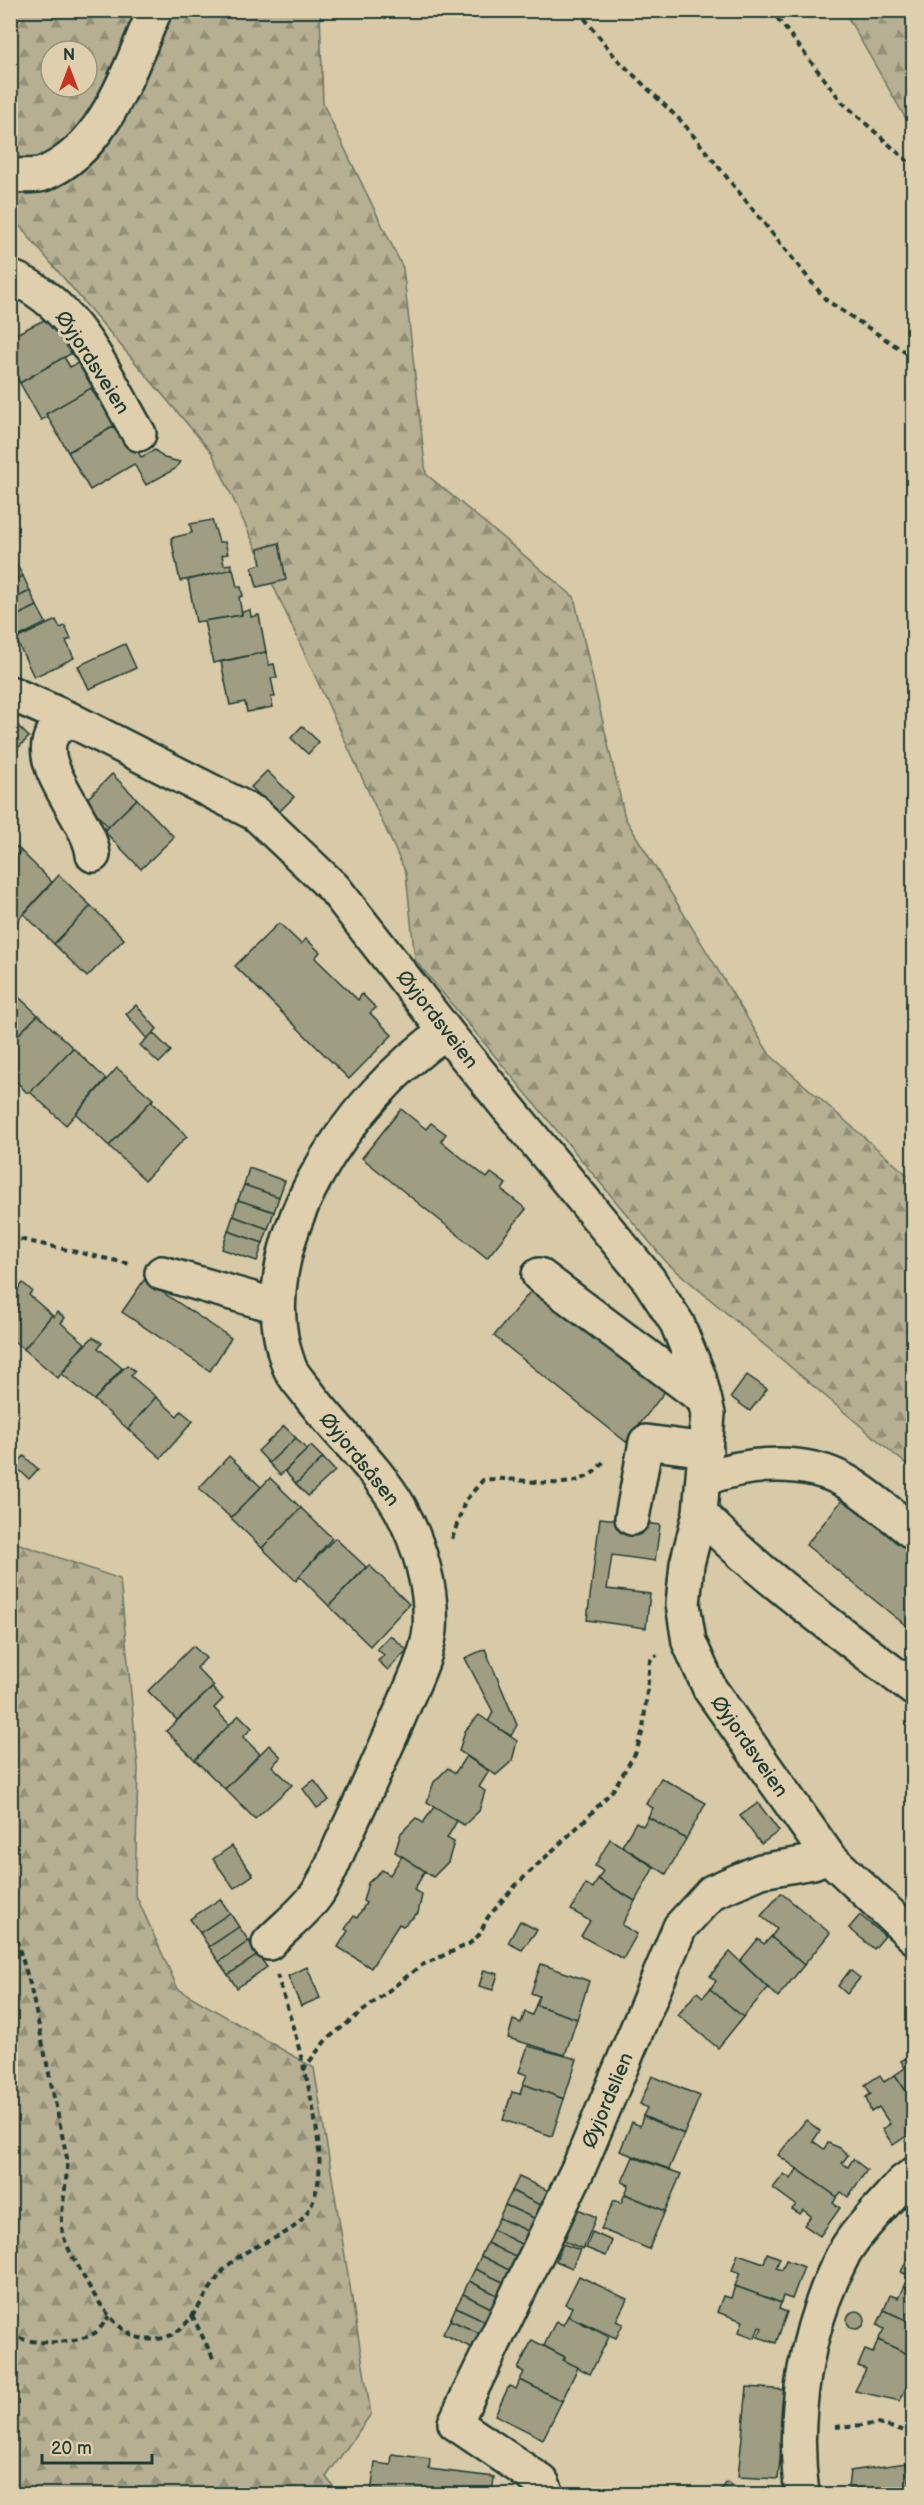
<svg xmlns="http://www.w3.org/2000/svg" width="924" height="2505" font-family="'Balsamiq Sans',sans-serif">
  <defs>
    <pattern id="forest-firs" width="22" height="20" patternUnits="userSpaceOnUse" patternTransform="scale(1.5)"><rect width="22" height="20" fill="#b6af92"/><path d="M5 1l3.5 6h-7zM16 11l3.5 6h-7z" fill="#939078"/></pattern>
  </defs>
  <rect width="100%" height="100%" fill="#d8c9a7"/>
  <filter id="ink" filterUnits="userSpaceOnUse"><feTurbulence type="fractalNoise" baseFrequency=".0167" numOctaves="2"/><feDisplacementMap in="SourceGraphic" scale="12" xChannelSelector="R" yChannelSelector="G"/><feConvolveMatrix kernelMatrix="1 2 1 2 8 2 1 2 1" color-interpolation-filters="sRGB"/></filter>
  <g filter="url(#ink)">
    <!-- forest -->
    <g fill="url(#forest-firs)" stroke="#6a7663" stroke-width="1.5" fill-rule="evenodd">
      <path d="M10,11H320L323,104L403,268L426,474L574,597L625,818L770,1055L913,1180V1470L667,1263L415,960L406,873L212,453L11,216ZM51,51H87V87H51Z"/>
      <path d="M844,11H913V131Z"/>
      <path d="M11,1541L120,1579L138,1767L135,1893L178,1989L314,2068L371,2414L326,2477L339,2494H11Z"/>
    </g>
    <!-- building -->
    <g fill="#9f9e83" stroke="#1f3d34" stroke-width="1.5">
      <path d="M48,318L72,353L20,383L10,367V337Z"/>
      <path d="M64,357L70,367L78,363L94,389L46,414L48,417L41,420L20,383Z"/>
      <path d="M91,388L98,400L106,396L121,422L68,452L46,414Z"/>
      <path d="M113,427L120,437L128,433L141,457L155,450L164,458L180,462L175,469L146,485L134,464L90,490L68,452Z"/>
      <path d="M212,520L219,542H225L228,554L222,555L224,565L231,564L232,570L180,581L171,538L192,533L190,524Z"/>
      <path d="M279,543L286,580L257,587L252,567L261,564L258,549Z"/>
      <path d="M15,562L23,576L10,582V564Z"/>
      <path d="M233,569L237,587H241L243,596L239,597L242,615L196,622L188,580Z"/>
      <path d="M23,576L30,591L10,601V582Z"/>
      <path d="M30,591L37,606L10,619V601Z"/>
      <path d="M37,606L46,623L12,640L10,619Z"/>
      <path d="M250,610L251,617L259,615L266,652L213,663L204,621L242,615V612Z"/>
      <path d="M56,620L60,628L65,626L71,639L66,641L74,658L34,677L16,639Z"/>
      <path d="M125,644L136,668L89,689L78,666Z"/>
      <path d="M266,652L269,665L274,664L277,678H271L275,697H271L273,707L247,712L245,702L230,705L221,662Z"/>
      <path d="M10,718L29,737L10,756Z"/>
      <path d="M302,726L319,742L308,754L291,738Z"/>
      <path d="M267,771L294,797L278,813L251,787Z"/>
      <path d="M112,774L137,799L104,831L108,826L84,802Z"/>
      <path d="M137,799L174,837L141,869L104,831Z"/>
      <path d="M10,841L21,851L10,861Z"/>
      <path d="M21,851L52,882L17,921L10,915V861Z"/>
      <path d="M59,875L91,906L54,944L24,914Z"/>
      <path d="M91,906L124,939L87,977L54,944Z"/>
      <path d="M279,923L301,944L306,939L320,952L315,958L358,1000L362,994L376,1008L370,1013L392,1035L349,1079L235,966Z"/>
      <path d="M10,989L38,1015L10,1043Z"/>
      <path d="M136,1005L157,1029L147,1039L126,1014Z"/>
      <path d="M38,1015L73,1048L30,1092H26L10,1074V1043Z"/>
      <path d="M153,1033L171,1051L159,1063L140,1045Z"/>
      <path d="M73,1048L106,1079L66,1125L30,1092Z"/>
      <path d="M117,1068L153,1099L109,1146L76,1114Z"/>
      <path d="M153,1099L152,1102L187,1136L145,1180L109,1146Z"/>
      <path d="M401,1109L426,1129L431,1123L446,1134L441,1141L487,1178L491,1173L506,1184L502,1190L526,1209L487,1258L362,1158Z"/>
      <path d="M249,1168L285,1181L279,1197L244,1185Z"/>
      <path d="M244,1185L279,1197L274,1212L238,1200Z"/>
      <path d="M238,1200L274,1212L268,1229L233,1216Z"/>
      <path d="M233,1216L268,1229L263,1243L228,1231Z"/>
      <path d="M228,1231L263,1243L257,1261L222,1249Z"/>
      <path d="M144,1280L231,1338L210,1371L122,1312Z"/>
      <path d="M23,1283L32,1291L29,1295L52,1315L24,1349L10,1338V1298Z"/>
      <path d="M534,1287L640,1364L636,1369L651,1381L656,1374L670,1385L626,1442L494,1336Z"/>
      <path d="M57,1312L65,1318L61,1323L85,1343L58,1378L24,1349L52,1315L54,1317Z"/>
      <path d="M93,1337L102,1343L98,1348L122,1368L94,1400L62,1374L74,1359L72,1358Z"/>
      <path d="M127,1365L135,1371L131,1376L156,1397L128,1429L94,1400Z"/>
      <path d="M747,1375L767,1389L750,1411L731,1397Z"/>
      <path d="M156,1397L177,1416L181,1411L193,1421L161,1458L128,1429Z"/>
      <path d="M284,1426L296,1438L269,1463L258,1451Z"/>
      <path d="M296,1438L307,1450L280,1475L269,1463Z"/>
      <path d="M311,1446L323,1458L296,1484L285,1471Z"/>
      <path d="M24,1456L38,1469L29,1479L15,1466Z"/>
      <path d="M229,1456L261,1487L231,1518L199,1488Z"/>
      <path d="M323,1458L335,1471L308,1496L296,1484Z"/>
      <path d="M270,1478L301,1508L262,1548L231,1518Z"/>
      <path d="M847,1494L914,1547V1632L806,1545Z"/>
      <path d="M301,1508L332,1538L296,1581L262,1548Z"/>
      <path d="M600,1518L660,1525L655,1561L612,1555L607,1589L650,1594L646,1628L587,1620Z"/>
      <path d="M335,1538L366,1567L329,1606L299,1576Z"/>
      <path d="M369,1565L409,1604L370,1646L329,1606Z"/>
      <path d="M390,1635L407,1650L388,1670L378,1661L384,1655L377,1649Z"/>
      <path d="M193,1646L206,1658L197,1668L214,1686L177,1720L148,1691Z"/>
      <path d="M485,1649L517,1725L511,1736L488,1722L493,1712L465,1658Z"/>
      <path d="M212,1688L223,1699L214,1708L230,1725L195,1760L166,1731Z"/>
      <path d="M239,1715L252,1728L243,1737L260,1754L225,1789L195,1760Z"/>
      <path d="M479,1715L517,1741L512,1761L496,1775L459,1751L465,1731Z"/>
      <path d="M269,1745L281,1757L272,1766L292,1785L255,1819L225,1789Z"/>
      <path d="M466,1756L489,1771L479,1787L485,1791L479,1811L464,1825L427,1802L434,1782L448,1768L455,1773Z"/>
      <path d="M661,1778L706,1803L686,1839L648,1817L653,1808L646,1804Z"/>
      <path d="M314,1780L329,1800L317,1808L303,1789Z"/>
      <path d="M758,1803L779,1831L761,1844L740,1816Z"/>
      <path d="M434,1807L457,1821L447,1838L454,1842L448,1862L433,1877L395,1852L401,1833L416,1818L423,1823Z"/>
      <path d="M648,1817L686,1839L666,1874L622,1846L636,1822L643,1826Z"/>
      <path d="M610,1839L654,1867L635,1901L598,1879L603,1871L595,1866Z"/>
      <path d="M232,1846L253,1875L234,1888L213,1859Z"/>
      <path d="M402,1856L425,1871L414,1890L422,1895L418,1913L403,1926L399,1924L371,1968L338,1947L348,1931L345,1929L354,1916L357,1918L366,1903L363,1901L368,1883L382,1870L390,1875Z"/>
      <path d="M598,1879L635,1901L622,1925L637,1934L623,1959L581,1936L590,1921L571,1910L586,1884L593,1888Z"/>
      <path d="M781,1893L830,1933L804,1965L771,1937L777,1929L761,1916Z"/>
      <path d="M220,1899L230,1913L200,1933L190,1919Z"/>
      <path d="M230,1913L239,1927L209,1947L200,1933Z"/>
      <path d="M860,1915L885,1936L874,1949L849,1928Z"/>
      <path d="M520,1921L537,1930L522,1950L508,1943Z"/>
      <path d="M239,1927L249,1941L219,1962L209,1947Z"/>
      <path d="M771,1937L804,1965L778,1997L740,1961L758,1939L764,1944Z"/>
      <path d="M249,1941L258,1955L228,1975L219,1962Z"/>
      <path d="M730,1952L768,1988L743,2017L710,1989L716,1981L710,1976Z"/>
      <path d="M258,1955L267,1967L237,1988L228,1975Z"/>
      <path d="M541,1964L589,1981L577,2019L536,2005L539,1996L531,1993Z"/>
      <path d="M307,1967L320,1998L301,2006L288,1976Z"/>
      <path d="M484,1970L498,1974L493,1990L479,1986Z"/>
      <path d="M850,1970L860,1978L847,1994L838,1986Z"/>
      <path d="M710,1989L743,2017L718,2048L678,2015L697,1992L703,1997Z"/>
      <path d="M536,2005L577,2019L565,2055L508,2038L513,2020L521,2023L525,2012L532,2015Z"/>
      <path d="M528,2046L577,2059L564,2099L523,2084L527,2075L519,2072Z"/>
      <path d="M914,2053V2103L895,2075L905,2068L901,2061Z"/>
      <path d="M880,2075L884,2082L895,2075L914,2103V2131L893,2145L882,2129L890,2124L879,2107L871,2112L866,2097L871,2094L865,2085Z"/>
      <path d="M652,2076L700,2096L684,2134L643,2116L647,2108L640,2104Z"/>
      <path d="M523,2084L564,2099L552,2136L503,2120L512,2092L520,2094Z"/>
      <path d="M643,2116L684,2134L669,2169L620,2151L632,2122L640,2126Z"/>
      <path d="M806,2120L820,2131L813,2141L824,2149L828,2143L840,2148L848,2155L842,2163L848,2167L853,2159L867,2170L848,2197L841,2192L837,2197L778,2155Z"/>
      <path d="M633,2157L681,2174L665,2211L625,2194L629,2185L622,2182Z"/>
      <path d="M797,2169L837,2197L833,2203L840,2208L820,2236L804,2225L811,2216L803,2210L800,2214L792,2209L796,2205L773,2188L784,2174L791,2179Z"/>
      <path d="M519,2177L549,2191L542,2206L512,2191Z"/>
      <path d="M512,2191L542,2206L536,2219L505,2205Z"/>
      <path d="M625,2194L665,2211L649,2249L601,2229L614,2200L621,2203Z"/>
      <path d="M505,2205L536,2219L530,2232L499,2218Z"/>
      <path d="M578,2209L596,2217L583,2249L564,2241Z"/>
      <path d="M499,2218L530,2232L523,2245L493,2230Z"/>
      <path d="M493,2230L523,2245L517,2258L487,2243Z"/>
      <path d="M592,2232L612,2241L606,2256L586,2248Z"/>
      <path d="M487,2243L517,2258L511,2271L481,2256Z"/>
      <path d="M563,2244L580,2250L572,2268L556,2261Z"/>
      <path d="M767,2253L780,2258L776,2268L782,2270L786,2260L804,2267L792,2299L783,2296L781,2303L735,2286L740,2273L732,2270L738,2254L764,2263Z"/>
      <path d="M909,2255L914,2257V2291L904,2286L908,2275L901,2272Z"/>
      <path d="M481,2256L511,2271L505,2283L475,2269Z"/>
      <path d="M475,2269L505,2283L499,2296L469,2281Z"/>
      <path d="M579,2276L627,2299L616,2321L623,2324L616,2338L568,2316L572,2307L565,2304Z"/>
      <path d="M469,2281L499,2296L493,2309L463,2294Z"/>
      <path d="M735,2286L781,2303L779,2309L787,2312L776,2343L758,2337L762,2328L759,2327L755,2338L739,2332L743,2321L717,2312L723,2296L731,2298Z"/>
      <path d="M904,2286L914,2291V2324L884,2310L890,2295L898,2298Z"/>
      <path d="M463,2294L493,2309L487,2322L456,2307Z"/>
      <path d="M456,2307L487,2322L481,2334L450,2320Z"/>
      <path d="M884,2310L914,2324V2357L878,2340L884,2329L877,2325Z"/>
      <circle cx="856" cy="2320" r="9"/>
      <path d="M568,2316L609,2337L590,2374L563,2360L565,2357L544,2346L556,2321L563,2325Z"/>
      <path d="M450,2320L481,2334L474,2349L443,2334Z"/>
      <path d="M532,2340L565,2357L563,2360L578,2367L562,2401L520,2380L524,2372L518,2369Z"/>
      <path d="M878,2340L914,2357V2381L910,2389L906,2388L900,2401L855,2391L866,2369L858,2366L865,2350L873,2353Z"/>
      <path d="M520,2380L562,2401L543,2439L495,2415L509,2386L516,2389Z"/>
      <path d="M747,2387L787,2390L778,2479L738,2477Z"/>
      <path d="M392,2454L430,2459L429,2469L494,2477L492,2494H371L375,2463L391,2465Z"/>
      <path d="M906,2463L911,2493L862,2494L861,2488H848L850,2471Z"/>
      <path d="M727,2482L742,2493L741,2494H718Z"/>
    </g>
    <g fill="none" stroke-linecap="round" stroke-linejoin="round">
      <!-- minor casing -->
      <g stroke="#1f3d34" stroke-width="38">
        <g id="minor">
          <path d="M10,176C20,175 34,177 43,174C106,149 129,68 155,10"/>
          <path d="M10,277C76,301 106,378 139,434"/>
          <path d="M10,693L69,719L256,814L334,888L446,1032L649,1280L677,1323L699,1377L708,1414L700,1513L687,1564L683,1604L689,1642L710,1689L828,1856L914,1937"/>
          <path d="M69,719C64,724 55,729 52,735C34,766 90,820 93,855"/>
          <path d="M162,1273L277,1306"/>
          <path d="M539,1275L704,1399"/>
          <path d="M704,1479C747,1462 806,1458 847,1482C871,1496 892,1516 914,1533"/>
          <path d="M700,1513C761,1577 843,1634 914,1689"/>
          <path d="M632,1518L646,1442L706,1450"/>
          <path d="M269,1943C284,1927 305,1912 317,1894C329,1877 336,1854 345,1836C365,1793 385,1750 404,1705C414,1681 427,1656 430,1630C433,1589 419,1543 400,1508C375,1465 336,1432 307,1392C301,1384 292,1375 289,1366C244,1248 351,1095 446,1032"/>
          <path d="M547,2494L542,2482L455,2423L580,2165L680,1927L712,1892L761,1871L813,1862L828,1856"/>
          <path d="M802,2494C791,2414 806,2326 844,2253C856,2231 886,2202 903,2182L914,2174"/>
        </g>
      </g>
      <!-- path -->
      <g stroke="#1f3d34" stroke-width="4" stroke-dasharray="6 4.5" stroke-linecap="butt">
        <path d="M578,10L616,58L683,123L826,300L914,358"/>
        <path d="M771,10L842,102L914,167"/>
        <path d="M10,1237L130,1264"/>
        <path d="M452,1539L465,1501L483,1480C523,1473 579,1502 605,1459"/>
        <path d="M10,1919L30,1984L67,2158C68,2181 61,2203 62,2226C62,2240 72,2255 79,2268C96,2300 126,2356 171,2335C195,2324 210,2280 232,2262C268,2232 306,2242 318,2183C327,2136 293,2024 277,1975"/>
        <path d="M303,2070L326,2040L420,1966L469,1944L479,1935L488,1917L516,1885L585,1820L613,1790L636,1752L643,1730L650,1661L657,1655"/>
        <path d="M192,2315L214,2360"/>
        <path d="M10,2334C30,2346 73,2344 93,2334C99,2331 105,2322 109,2316"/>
        <path d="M10,2379L18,2339"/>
        <path d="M835,2427L878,2424L914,2433"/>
      </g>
      <!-- minor -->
      <use href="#minor" stroke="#e0cfac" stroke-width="33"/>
    </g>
  </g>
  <g text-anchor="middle" stroke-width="6" stroke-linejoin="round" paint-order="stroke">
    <!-- street labels -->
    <g font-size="20" fill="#1f3d34" stroke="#e0cfac">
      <text transform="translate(93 362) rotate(57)" y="7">Øyjordsveien</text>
      <text transform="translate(438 1019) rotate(52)" y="7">Øyjordsveien</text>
      <text transform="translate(360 1459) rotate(51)" y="7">Øyjordsåsen</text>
      <text transform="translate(750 1746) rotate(55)" y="7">Øyjordsveien</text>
      <text transform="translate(607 2100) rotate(-67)" y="7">Øyjordslien</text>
    </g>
  </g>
  <!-- margin -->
  <rect width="924" height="2505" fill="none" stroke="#e0cfac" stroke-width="36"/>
  <rect x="18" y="18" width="888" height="2469" fill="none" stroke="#1f3d34" stroke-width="2" filter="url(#ink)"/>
  <!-- north arrow -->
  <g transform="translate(69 69)"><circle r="28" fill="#e0cfac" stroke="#93957c" stroke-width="1.5"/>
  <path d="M0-4.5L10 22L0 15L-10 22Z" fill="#c8321e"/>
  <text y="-9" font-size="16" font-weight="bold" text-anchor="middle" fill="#1f3d34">N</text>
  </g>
  <!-- scale -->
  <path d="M42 2454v9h110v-9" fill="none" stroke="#1f3d34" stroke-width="3"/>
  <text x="51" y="2454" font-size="18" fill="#1f3d34" stroke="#e0cfac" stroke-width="4.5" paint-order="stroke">20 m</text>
</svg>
